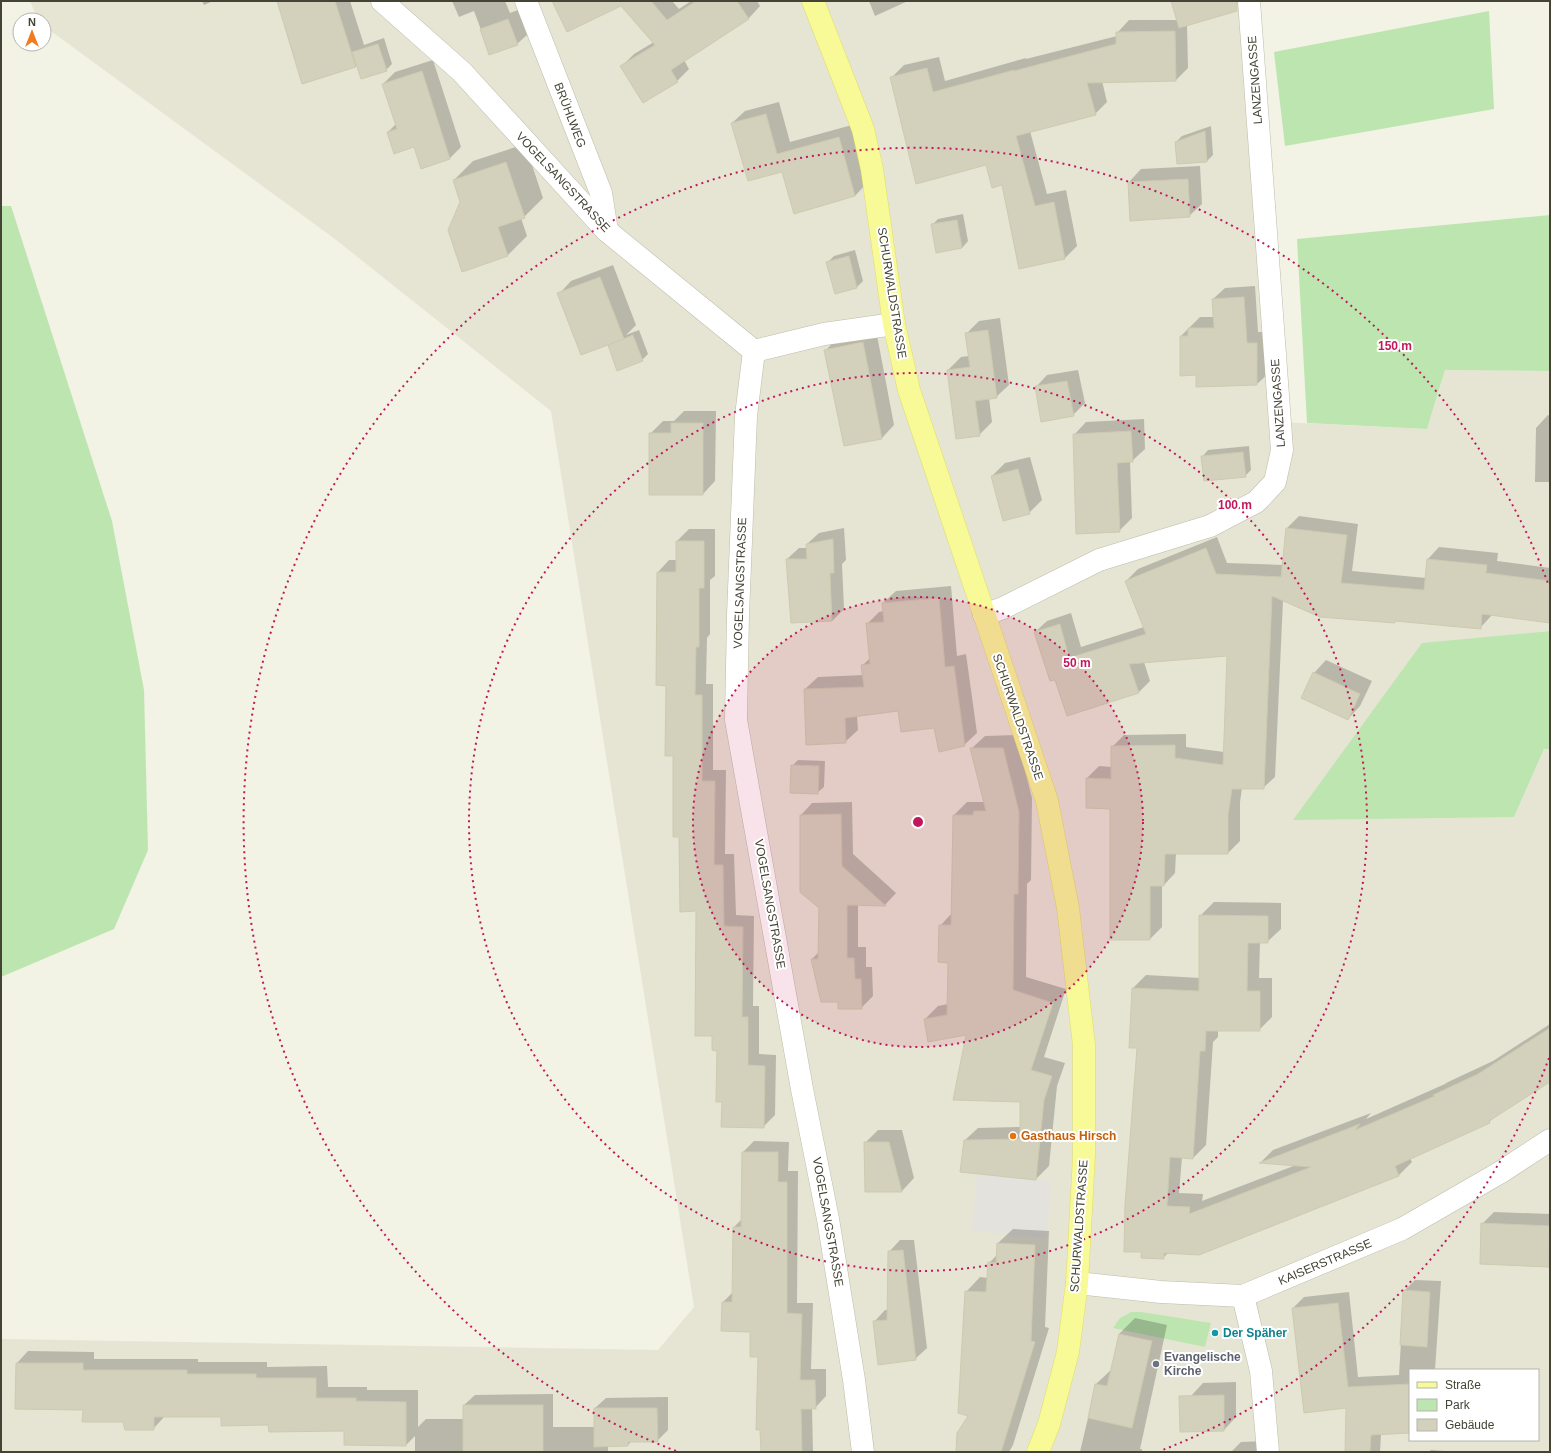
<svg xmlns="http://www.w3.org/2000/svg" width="1551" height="1453" font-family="Helvetica,sans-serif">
  <rect width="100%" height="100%" fill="#f2f2e5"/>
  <!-- residential -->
  <path fill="#e6e5d4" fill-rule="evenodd" d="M30,1H1250L1280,422L1427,429L1445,370L1550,371V631L1422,644L1514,817L1544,749H1550V1452H1V1339L658,1350L694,1307L551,411L335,239L44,26V20H38ZM1410,1370H1538V1440H1410Z"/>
  <!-- green -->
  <g fill="#bde5b0">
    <path d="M1489,11L1494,109L1285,146L1274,52Z"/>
    <path d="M1,206H11L112,521L144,690L148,850L114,929L1,977Z"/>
    <path d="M1550,215V371L1445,370L1427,429L1307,423L1297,239Z"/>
    <path d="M1550,631V749H1544L1514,817L1293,820L1422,643Z"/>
    <path d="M1131,1312H1141L1211,1323L1205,1347L1113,1328L1120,1318Z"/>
  </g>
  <!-- parking -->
  <path fill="#e3e2dd" d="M977,1174L1052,1181L1046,1238L971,1231Z"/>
  <!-- shadow -->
  <g fill="#0003">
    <path d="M202,1H213L204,5Z"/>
    <path d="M277,1H350L364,45L384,38L392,64L386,70L357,64L355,66Z"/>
    <path d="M452,1H505L510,13L518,10L527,35L517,44L490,54L474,11L459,17Z"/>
    <path d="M637,1H672L679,9L691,1H757L760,6L749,18L684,60L689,69L677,81L622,66L634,54L654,42Z"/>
    <path d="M869,1H908L875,16Z"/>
    <path d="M1172,1H1226L1187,25L1188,68L1176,80L1102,81L1107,102L1095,114L1030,131L1047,194L1066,190L1077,246L1065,258L1019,268L1002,184L986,164L892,77L904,65L939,57L945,81L1026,58V59L1117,36V33L1129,20H1177Z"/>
    <path d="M433,60L461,147L450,158L422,167L415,146L388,132L396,124L383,84L395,72Z"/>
    <path d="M779,102L790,142L852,125L867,183L855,196L783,170L732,123L745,111Z"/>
    <path d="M1211,126L1213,155L1207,161L1176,142L1182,136Z"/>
    <path d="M525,144L543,198L524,217L521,218L527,236L508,255L461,202L454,180L473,161Z"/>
    <path d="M1200,166L1202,204L1189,216L1131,220L1129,182L1141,169Z"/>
    <path d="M963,214L968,241L962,248L937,252L932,225L938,219Z"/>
    <path d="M855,250L863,281L857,287L836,293L828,262L834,256Z"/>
    <path d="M613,265L636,325L626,335L639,330L648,354L642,360L609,345L612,342L559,294L571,281Z"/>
    <path d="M1255,286L1258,332H1268L1269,373L1257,384L1197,386V374L1181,336L1200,317H1214L1213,299L1225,288Z"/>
    <path d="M1000,318L1009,385L996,397L989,398L992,422L979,435L948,370L961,357L969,356L966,334L979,321Z"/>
    <path d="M876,330L894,425L882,438L826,350L838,337Z"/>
    <path d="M1078,370L1085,403L1073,415L1036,387L1047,375Z"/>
    <path d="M684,411H716L715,481L703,494L650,434L663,421H674Z"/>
    <path d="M1548,415L1550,416V482H1535L1536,428Z"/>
    <path d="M1144,419L1145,449L1132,461H1130L1132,518L1119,531L1074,435L1086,422Z"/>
    <path d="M1249,446L1251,470L1245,476L1202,457L1208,450Z"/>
    <path d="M1030,457L1042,500L1029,513L992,476L1005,463Z"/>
    <path d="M1299,516L1358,524L1352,571L1426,578L1428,559L1439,547L1498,553L1497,561L1550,568V622L1492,615L1480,628L1396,620L1394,622L1283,600L1275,777L1263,788H1242L1240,802V841L1228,853H1176L1175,873L1164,885H1162V927L1150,939L1111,808L1087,778L1099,766L1112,767V747L1124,735L1186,734V747L1224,752L1228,655L1144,662L1150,681L1138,693L1056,678L1035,632L1047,621L1071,613L1081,647L1144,627L1126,581L1138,569L1217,537L1227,563L1283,565L1287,528Z"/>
    <path d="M844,528L846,560L842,564L844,609L832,621L787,559L799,548H807V544L819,533Z"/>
    <path d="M689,529H715V576L710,580V634L707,638L706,684H713V770H726L725,854H734L736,915L754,916L753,1006H759V1054L776,1055L775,1115L763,1127L723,1101L718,1050L713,1035L697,910L680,836L674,755L667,685L657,684L658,572L669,560H677V541Z"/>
    <path d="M951,586L957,656L966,654L977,733L964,745L935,727L899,710L857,716L858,730L845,742L805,689L818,677L864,675L862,666L870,658L867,624L879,612L884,611L883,603L896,591Z"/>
    <path d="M1326,660L1372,681L1360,706L1348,719L1314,673Z"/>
    <path d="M1016,735L1032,798L1031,880L1027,884L1026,977L1066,989L1044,1057L1065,1063L1057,1086L1049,1166L1036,1179L964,1141L978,1128L1021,1127V1101L967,1034L925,1019L938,1006L948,1004L949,962L940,926L952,913L954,815L967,802H984L971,749L985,736Z"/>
    <path d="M798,760L825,761L824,787L817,793L792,766Z"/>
    <path d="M852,802L853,854L896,893L885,905L858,904V947H866V967H872L873,996L861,1008L839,1001L812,959L819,952L820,908L801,815L812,803Z"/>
    <path d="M1214,902L1281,903V929L1267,942H1260L1259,978H1272V1017L1259,1030H1218V1037L1213,1042L1206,1145L1193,1158L1182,1157L1179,1193L1203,1194L1202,1201L1296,1165L1261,1162L1273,1150L1371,1113L1366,1119L1445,1084L1448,1082L1493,1061L1550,1024V1081L1496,1116L1489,1122L1410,1158L1412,1162L1399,1175L1199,1254L1169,1252L1163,1258L1138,1047L1133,988L1146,975L1200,978V916Z"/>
    <path d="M878,1130H902L914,1178L902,1191H866L865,1143Z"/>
    <path d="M754,1141L789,1142L788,1171H798L797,1303H813L811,1369H826V1396L815,1408H812L813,1452H762L759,1356L751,1331L723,1302L733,1292L734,1227L742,1219L743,1152Z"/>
    <path d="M1494,1212L1550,1214V1266L1481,1263L1482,1224Z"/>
    <path d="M1013,1229L1049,1231L1045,1327L1049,1328L1013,1445L1009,1452H953L957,1451L969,1415L966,1292L980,1277L988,1278L989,1263L998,1254V1243Z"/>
    <path d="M900,1240H914L927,1348L915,1359L874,1322L885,1310H888L889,1252Z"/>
    <path d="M1415,1280L1441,1281L1435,1370H1410V1432L1381,1434L1380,1452H1346L1348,1407L1293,1308L1304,1297L1349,1292L1358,1377L1399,1375L1404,1291Z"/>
    <path d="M1135,1318L1167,1325L1140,1449H1142V1452H1080L1096,1384L1112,1369L1119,1334Z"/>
    <path d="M28,1351L94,1352V1359H198V1362H267V1367L327,1366L328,1387H367V1390H418V1427L426,1419H464V1405L475,1395L553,1394V1427H595V1408L606,1398L668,1397V1430L657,1441H632L628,1445H608V1452H415V1436L406,1445L345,1430L269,1424L222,1416H165L153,1429L84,1409L17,1363Z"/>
    <path d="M1236,1382V1417L1224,1430H1192L1191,1396L1203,1383Z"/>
    <path d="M1265,1441V1452H1231L1241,1442Z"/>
    <path d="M1431,1450L1456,1452H1429Z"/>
  </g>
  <!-- building -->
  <g fill="#d3d1bb" stroke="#cdcaaf">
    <path d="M277,1H335L356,67L302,84Z"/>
    <path d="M552,1H651L667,20L696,1H737L749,19L671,70L678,82L643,103L620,66L655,45L621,6L567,32Z"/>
    <path d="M1171,1H1237V11L1179,28Z"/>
    <path d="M508,19L518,45L489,55L480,29Z"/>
    <path d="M1175,31L1176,81L1087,83L1096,115L1016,136L1035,206L1054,202L1065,259L1019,269L1002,185L992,188L986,165L916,184L890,77L927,68L933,92L1014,70V71L1116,44V32Z"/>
    <path d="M378,44L387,71L361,79L352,52Z"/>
    <path d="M422,71L450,159L421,169L414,147L394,154L387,132L397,129L382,84Z"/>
    <path d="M766,114L777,154L839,137L855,196L794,214L782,172L748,181L731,123Z"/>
    <path d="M1205,131L1207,162L1177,164L1175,142Z"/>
    <path d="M506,162L525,218L498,227L508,256L462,272L448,230L460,202L453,180Z"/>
    <path d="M1188,179L1190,217L1130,221L1128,182Z"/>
    <path d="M957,220L962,248L936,253L931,224Z"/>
    <path d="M849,256L857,288L835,294L826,262Z"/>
    <path d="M600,277L624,339L581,355L557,293Z"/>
    <path d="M1244,297L1247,343H1257V385L1196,387V375L1180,376V336H1188V328H1214L1212,299Z"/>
    <path d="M988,330L997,398L975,401L980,436L956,439L947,370L970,367L965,333Z"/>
    <path d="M633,335L643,361L617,371L608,345Z"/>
    <path d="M863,342L882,439L844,446L824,350Z"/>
    <path d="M1067,381L1074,416L1041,422L1035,386Z"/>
    <path d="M671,423H703V495H649V433H671Z"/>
    <path d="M1131,431L1133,462L1117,463L1120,532L1076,534L1073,434Z"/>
    <path d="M1243,452L1246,477L1204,481L1201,456Z"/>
    <path d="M1018,469L1030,514L1003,521L991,476Z"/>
    <path d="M1286,528L1347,535L1341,583L1424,590L1427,559L1487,565L1486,573L1550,581V623L1482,614L1481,629L1395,621V623L1320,617L1272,596L1264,789H1232L1228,815V854H1165L1164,886H1150V940H1110V809L1086,808V778L1111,779V746L1175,745V758L1223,765L1227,656L1129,664L1139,693L1067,716L1055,680L1050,681L1034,632L1060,624L1069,658L1146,634L1125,581L1206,548L1216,574L1281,577Z"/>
    <path d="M833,539L834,573H830L832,621L791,623L786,559H807L806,544Z"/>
    <path d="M676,541H704V588H699V647H696L695,695H702V781H715L714,865H723L724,926L743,927L742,1017H748V1065L765,1066L764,1128L721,1127L722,1102H716L717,1051L712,1050V1036H695L696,911L680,912L679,837H673V756H665L666,686L656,685L657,572H676Z"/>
    <path d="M939,598L945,667L954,666L965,746L939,752L934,728L901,732L898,711L845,718L846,743L806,745L804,689L864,687L861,665L870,664L866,623L884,622L882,603Z"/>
    <path d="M1313,672L1360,694L1348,720L1301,698Z"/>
    <path d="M970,748H1003L1019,812L1018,894H1014L1013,990L1053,1003L1031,1070L1052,1076L1044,1100L1036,1180L960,1172L964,1140L1020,1139V1102L953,1100L966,1035L928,1042L924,1019L947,1015L948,963L938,962L939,925H951L953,815H973L974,811H986Z"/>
    <path d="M791,765L819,766L818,794L790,793Z"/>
    <path d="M841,814L842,866L886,906L847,905V958H854L855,979H861L862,1009H838V1002H821L811,959H818L819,908L800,892V815Z"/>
    <path d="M1199,915L1268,916V943H1248L1247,991H1260V1031H1206L1205,1051H1200L1193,1159L1170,1157L1167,1206L1190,1207L1189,1214L1311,1167L1259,1163L1360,1124L1355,1130L1435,1096L1433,1095L1478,1074L1550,1028V1082L1489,1121L1490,1123L1395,1166L1399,1176L1199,1255L1164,1253V1259L1141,1258V1252H1124L1125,1205L1137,1048H1129L1132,988L1199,991Z"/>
    <path d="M864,1142H889L902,1192H865Z"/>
    <path d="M742,1152H778V1182H787V1313L802,1314L800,1380H815L816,1409H801L802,1452H761L760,1430H756L758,1357H750V1332L721,1331L722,1302H732L733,1227H741Z"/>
    <path d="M1481,1223L1550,1226L1549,1267L1480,1264Z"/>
    <path d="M997,1243L1035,1245L1031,1341L1035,1342L1001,1452H956L957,1433L968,1416L958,1413L965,1291L986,1292L988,1262L996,1263Z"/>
    <path d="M903,1250L916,1360L878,1365L873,1321L887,1320L888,1251Z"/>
    <path d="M1403,1290L1430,1292L1427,1347L1400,1345Z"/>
    <path d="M1338,1303L1348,1387L1410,1384V1433L1371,1435L1370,1452H1345L1346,1408L1304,1413L1292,1308Z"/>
    <path d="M1119,1334L1152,1341L1132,1428L1088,1418L1095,1384L1107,1386Z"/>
    <path d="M16,1363H83V1370H187V1374H256V1378H316V1398H356V1401L406,1402V1446L344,1445V1431L269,1432L268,1425L221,1426V1417H154V1430H125L123,1422H82L83,1410L15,1409Z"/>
    <path d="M1224,1395V1431L1180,1432L1179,1396Z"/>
    <rect x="463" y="1405" width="80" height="47"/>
    <path d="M594,1408H657L658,1442H628V1446L594,1447Z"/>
  </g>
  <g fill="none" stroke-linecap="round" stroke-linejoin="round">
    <!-- minor casing -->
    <g stroke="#bdbca9" stroke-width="23">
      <g id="minor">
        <path d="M382,1L462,72L607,231L754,351"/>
        <path d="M526,1L601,193L607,231"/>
        <path d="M754,351L746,416L738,615L736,720L802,1089L828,1219L854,1380L863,1452"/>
        <path d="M754,351L824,334L894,324"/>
        <path d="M984,615L1003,608L1099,560L1210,526L1256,502L1275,482L1282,450L1249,1"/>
        <path d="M1077,1283L1161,1292L1243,1296L1402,1229L1501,1172L1550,1140"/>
        <path d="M1243,1296L1261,1371L1268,1452"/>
      </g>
    </g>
    <!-- major casing -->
    <g stroke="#dedd68" stroke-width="23">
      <path id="major" d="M813,1L863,129L872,169L894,324L909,390L1047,801L1068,908L1084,1045V1156L1077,1283L1068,1352L1049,1424L1038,1452"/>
    </g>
    <!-- minor -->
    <use href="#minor" stroke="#fff" stroke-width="22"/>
    <!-- major -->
    <use href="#major" stroke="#f8f997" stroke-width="22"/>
  </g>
  <!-- distance rings -->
  <circle cx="918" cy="822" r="225" fill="#c2185b" fill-opacity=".12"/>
  <g fill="none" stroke="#c2185b" stroke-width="2" stroke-dasharray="2 4">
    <circle cx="918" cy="822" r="225"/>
    <circle cx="918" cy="822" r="449"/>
    <path d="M1549 1058A674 674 0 0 1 1160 1451M676 1451A674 674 0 1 1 1549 586"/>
  </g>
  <!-- markers -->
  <circle fill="#e8710a" stroke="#fff" stroke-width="1.5" cx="1013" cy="1136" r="4"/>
  <circle fill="#0f9aa8" stroke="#fff" stroke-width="1.5" cx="1215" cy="1333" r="4"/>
  <circle fill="#6b7280" stroke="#fff" stroke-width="1.5" cx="1156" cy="1364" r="4"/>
  <g text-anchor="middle" stroke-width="4" stroke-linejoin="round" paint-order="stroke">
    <!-- street labels -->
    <g font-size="12" fill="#444335" stroke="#fff">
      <text transform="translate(1255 80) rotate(-94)" y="4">LANZENGASSE</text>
      <text transform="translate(570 115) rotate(69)" y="4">BRÜHLWEG</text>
      <text transform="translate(563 182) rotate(47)" y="4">VOGELSANGSTRASSE</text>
      <text transform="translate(892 293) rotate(81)" y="4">SCHURWALDSTRASSE</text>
      <text transform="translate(1278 403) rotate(-94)" y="4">LANZENGASSE</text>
      <text transform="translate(740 583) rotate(-88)" y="4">VOGELSANGSTRASSE</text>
      <text transform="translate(1018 717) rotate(71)" y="4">SCHURWALDSTRASSE</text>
      <text transform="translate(770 904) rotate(80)" y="4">VOGELSANGSTRASSE</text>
      <text transform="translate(828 1222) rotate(80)" y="4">VOGELSANGSTRASSE</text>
      <text transform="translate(1079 1226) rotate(-86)" y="4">SCHURWALDSTRASSE</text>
      <text transform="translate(1325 1262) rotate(-23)" y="4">KAISERSTRASSE</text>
    </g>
    <!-- food labels -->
    <g font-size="12" font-weight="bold" fill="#c56008" stroke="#fff" text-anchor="start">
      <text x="1021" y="1140">Gasthaus Hirsch</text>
    </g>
    <!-- culture labels -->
    <g font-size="12" font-weight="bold" fill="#0d838f" stroke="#fff" text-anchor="start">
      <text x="1223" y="1337">Der Späher</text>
    </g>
    <!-- worship labels -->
    <g font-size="12" font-weight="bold" fill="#5b616d" stroke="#fff" text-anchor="start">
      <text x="1164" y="1361">Evangelische<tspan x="1164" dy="14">Kirche</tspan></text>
    </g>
  </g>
  <circle cx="918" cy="822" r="6" fill="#c2185b" stroke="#fff" stroke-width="2"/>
  <g font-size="12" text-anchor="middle" font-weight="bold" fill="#c2185b" stroke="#fff" stroke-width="4" stroke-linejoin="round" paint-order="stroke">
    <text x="1395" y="350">150 m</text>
    <text x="1235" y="509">100 m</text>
    <text x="1077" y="667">50 m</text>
  </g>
  <!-- border -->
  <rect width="1551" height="1453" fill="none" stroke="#444335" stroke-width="4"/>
  <!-- legend -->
  <rect x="1409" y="1369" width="130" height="72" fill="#ffffff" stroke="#b4b4ae"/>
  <rect x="1417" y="1382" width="20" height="6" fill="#f8f997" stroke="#b4b4ae"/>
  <text x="1445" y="1389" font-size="12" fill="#444335">Straße</text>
  <rect x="1417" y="1399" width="20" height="12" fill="#bde5b0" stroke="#b4b4ae"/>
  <text x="1445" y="1409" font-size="12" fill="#444335">Park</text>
  <rect x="1417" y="1419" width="20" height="12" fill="#d3d1bb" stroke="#b4b4ae"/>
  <text x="1445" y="1429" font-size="12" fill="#444335">Gebäude</text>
  <!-- north arrow -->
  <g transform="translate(32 32)"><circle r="19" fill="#ffffff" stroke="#b4b4ae"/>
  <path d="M0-3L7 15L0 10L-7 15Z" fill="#f07c1f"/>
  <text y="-6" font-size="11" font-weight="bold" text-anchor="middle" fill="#444335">N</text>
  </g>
</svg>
